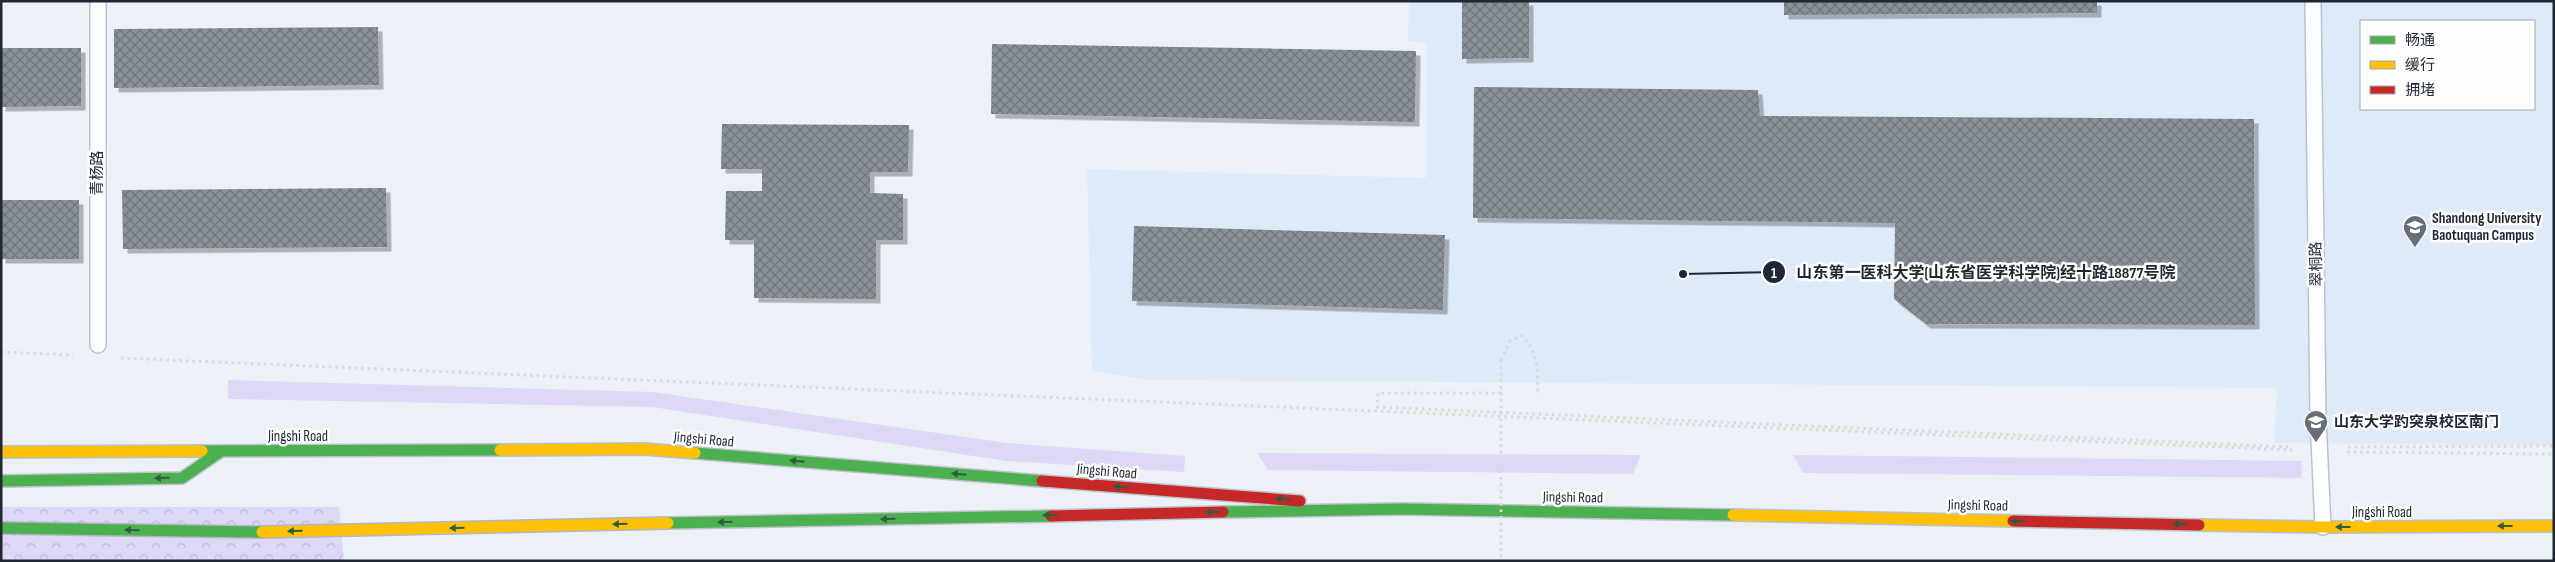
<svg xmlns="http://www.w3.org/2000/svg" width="2555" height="562" font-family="'Sofia Sans Condensed','Noto Sans SC',sans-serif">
  <defs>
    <pattern id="park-crowns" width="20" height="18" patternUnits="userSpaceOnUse" patternTransform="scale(1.25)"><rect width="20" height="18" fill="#ddd8f6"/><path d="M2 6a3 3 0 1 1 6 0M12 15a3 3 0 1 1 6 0" fill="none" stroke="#bdb9d3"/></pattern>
    <pattern id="building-cross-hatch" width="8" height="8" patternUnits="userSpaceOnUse" patternTransform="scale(1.25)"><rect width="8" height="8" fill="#899197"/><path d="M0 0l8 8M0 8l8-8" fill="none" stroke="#6f767c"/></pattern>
    <filter id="shadow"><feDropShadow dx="4.5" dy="4.5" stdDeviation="0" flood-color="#0004"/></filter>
  </defs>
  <rect width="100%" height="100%" fill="#ecf1f7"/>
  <!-- built -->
  <path fill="#dfeaf9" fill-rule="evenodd" d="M1409,1H2554V445L2274,443L2277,388L1146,380L1092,371L1087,169L1426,178V43L1408,41ZM2361,21H2534V109H2361Z"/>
  <!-- park -->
  <path fill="url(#park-crowns)" d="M1,507H339L344,561H1Z"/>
  <!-- garden -->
  <g fill="#ddd8f6">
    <path d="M228,380L652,392L1007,443L1185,456L1184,472L1006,461L652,407L228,399Z"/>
    <path d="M1257,453L1641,455L1633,474L1268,470Z"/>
    <path d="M1793,455L2302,461L2301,478L1803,473Z"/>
  </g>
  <!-- building -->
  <g fill="url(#building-cross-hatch)" filter="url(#shadow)">
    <path d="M1462,1H1529V58L1462,59Z"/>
    <path d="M1784,1H2097V13L1784,15Z"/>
    <path d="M378,27L379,85L114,88V29Z"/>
    <path d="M992,44L1416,51L1415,122L991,114Z"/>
    <path d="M1,48H81V106L1,107Z"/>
    <path d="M1474,87L1758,90L1760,116L2254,119L2255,325L1926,324L1894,299L1895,223L1473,218Z"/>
    <path d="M722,124L909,125L908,172H870V193L903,194V240H876V299L754,298V240H725L726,191H762V169H721Z"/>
    <path d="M386,188L387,247L123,249L122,190Z"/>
    <rect x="1" y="200" width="78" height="59"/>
    <path d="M1134,226L1445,235L1443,310L1132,301Z"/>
  </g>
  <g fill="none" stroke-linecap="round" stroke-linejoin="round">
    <!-- lane casing -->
    <g stroke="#bcc2c9" stroke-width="18">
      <g id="lane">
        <path d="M98,1V345"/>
        <path d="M2313,1L2318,418L2323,527"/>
      </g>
    </g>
    <!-- fast casing -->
    <g stroke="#bcc2c9" stroke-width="14">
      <g id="fast">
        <path d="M202,451L500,450"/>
        <path d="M695,453L1042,481"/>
        <path d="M1,481L182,478L220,452"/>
        <path d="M1223,512L1402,509L1733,515"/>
        <path d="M668,523L1051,516"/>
      </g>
    </g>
    <!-- slow casing -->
    <g stroke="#bcc2c9" stroke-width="14">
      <g id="slow">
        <path d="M500,450L644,449L695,453"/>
        <path d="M1,452L202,451"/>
        <path d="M1733,515L2013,521"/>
        <path d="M2199,525L2323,527L2554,526"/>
      </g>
    </g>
    <!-- jam casing -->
    <g stroke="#bcc2c9" stroke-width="14">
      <g id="jam">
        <path d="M1042,481L1300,501"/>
        <path d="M1051,516L1223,512"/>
        <path d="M2013,521L2199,525"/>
      </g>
    </g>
    <!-- path -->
    <g stroke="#d8d9db" stroke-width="3" stroke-dasharray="2.5 4" stroke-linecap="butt">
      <path d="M1,352L73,355"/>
      <path d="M121,358L2293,450"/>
      <path d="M1501,360L1510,341L1522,336C1540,354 1537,372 1538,396"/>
      <path d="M1501,393H1378L1377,407L2291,447"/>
      <path d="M2348,447L2554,446"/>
      <path d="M2347,452L2554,454"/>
    </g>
    <!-- lane -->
    <use href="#lane" stroke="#fcfdfe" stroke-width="15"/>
    <!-- fast -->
    <use href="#fast" stroke="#4caf50" stroke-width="11"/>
    <!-- slow -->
    <use href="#slow" stroke="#ffc107" stroke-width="11"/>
    <!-- jam -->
    <use href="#jam" stroke="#c62828" stroke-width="11"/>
    <!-- fast-bridge casing -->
    <g stroke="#b3b7c4" stroke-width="14" stroke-linecap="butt">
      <path id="fast-bridge" d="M1,528L262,532"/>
    </g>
    <!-- slow-bridge casing -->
    <g stroke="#b3b7c4" stroke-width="14" stroke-linecap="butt">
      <path id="slow-bridge" d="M262,532L668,523"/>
    </g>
    <!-- path-bridge -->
    <path stroke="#d8d9db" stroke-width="3" stroke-dasharray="2.5 4" stroke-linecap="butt" d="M1501,360V561"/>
    <!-- fast-bridge -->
    <use href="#fast-bridge" stroke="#4caf50" stroke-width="11"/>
    <!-- slow-bridge -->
    <use href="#slow-bridge" stroke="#ffc107" stroke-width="11"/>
  </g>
  <!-- one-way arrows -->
  <defs><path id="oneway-solid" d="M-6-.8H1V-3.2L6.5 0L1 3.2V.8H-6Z" transform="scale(1.25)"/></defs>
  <g fill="#305d3e">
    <use href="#oneway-solid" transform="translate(797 461) rotate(-175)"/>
    <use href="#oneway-solid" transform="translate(959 474) rotate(-175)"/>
    <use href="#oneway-solid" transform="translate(162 478) rotate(178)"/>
    <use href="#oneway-solid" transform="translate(1121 487) rotate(-175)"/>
    <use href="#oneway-solid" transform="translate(1283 499) rotate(-175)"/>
    <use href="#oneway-solid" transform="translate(1213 512) rotate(179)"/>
    <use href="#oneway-solid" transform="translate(1050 515) rotate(179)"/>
    <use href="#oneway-solid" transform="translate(888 519) rotate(179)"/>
    <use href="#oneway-solid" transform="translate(2018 521) rotate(-179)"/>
    <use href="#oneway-solid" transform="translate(725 522) rotate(179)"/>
    <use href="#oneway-solid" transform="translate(620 524) rotate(179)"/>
    <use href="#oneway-solid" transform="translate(2180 524) rotate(-179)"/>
    <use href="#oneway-solid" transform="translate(2505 526) rotate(180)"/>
    <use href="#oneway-solid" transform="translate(2343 527) rotate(180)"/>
    <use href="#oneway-solid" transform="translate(457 528) rotate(179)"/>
    <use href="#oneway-solid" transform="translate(132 530) rotate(-179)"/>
    <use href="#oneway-solid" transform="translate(295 531) rotate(179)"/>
  </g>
  <!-- icons -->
  <defs>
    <g id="university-pin" transform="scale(1.25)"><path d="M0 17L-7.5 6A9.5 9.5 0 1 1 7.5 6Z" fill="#666e77" stroke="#fdfdfd"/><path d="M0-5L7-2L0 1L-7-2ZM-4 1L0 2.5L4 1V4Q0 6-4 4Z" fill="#fff"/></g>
  </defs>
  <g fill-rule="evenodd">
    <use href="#university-pin" x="2415" y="227"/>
    <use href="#university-pin" x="2316" y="422"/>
  </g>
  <g text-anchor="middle" stroke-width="5" stroke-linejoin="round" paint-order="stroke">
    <!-- street labels -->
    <g font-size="15" fill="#1e2732" stroke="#fdfdfd">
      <text transform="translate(97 173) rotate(-90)" y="5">青杨路</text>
      <text transform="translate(2316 264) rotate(-91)" y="5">翠桐路</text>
      <text x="298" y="441">Jingshi Road</text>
      <text transform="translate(704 439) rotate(5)" y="5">Jingshi Road</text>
      <text transform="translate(1107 471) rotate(5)" y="5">Jingshi Road</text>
      <text transform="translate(1573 497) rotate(1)" y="5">Jingshi Road</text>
      <text transform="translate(1978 505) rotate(1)" y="5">Jingshi Road</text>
      <text x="2382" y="517">Jingshi Road</text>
    </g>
    <!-- poi labels -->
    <g font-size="15" font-weight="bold" fill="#1e2732" stroke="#fdfdfd" text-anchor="start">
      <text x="2432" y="223">Shandong University<tspan x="2432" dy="17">Baotuquan Campus</tspan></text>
      <text x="2334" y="427">山东大学趵突泉校区南门</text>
    </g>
  </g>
  <!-- callouts -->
  <path fill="none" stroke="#1e2732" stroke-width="2" d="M1683 274L1774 272"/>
  <g fill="#1e2732" stroke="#fdfdfd" stroke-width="2">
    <circle cx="1683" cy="274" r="5"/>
    <circle cx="1774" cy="272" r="12"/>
  </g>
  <g font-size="15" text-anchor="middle" font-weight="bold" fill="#fff">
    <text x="1774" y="278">1</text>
  </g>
  <g font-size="16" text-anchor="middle" font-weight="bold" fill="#1e2732" stroke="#fdfdfd" stroke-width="5" stroke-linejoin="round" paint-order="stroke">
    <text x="1986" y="278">山东第一医科大学(山东省医学科学院)经十路18877号院</text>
  </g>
  <!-- border -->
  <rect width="2555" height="562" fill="none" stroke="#1e2732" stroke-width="5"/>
  <!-- legend -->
  <rect x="2360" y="20" width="175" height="90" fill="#fdfdfd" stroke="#a4a7ac"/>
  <rect x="2370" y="36" width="25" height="8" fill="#4caf50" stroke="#a4a7ac"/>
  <text x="2405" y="45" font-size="15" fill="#1e2732">畅通</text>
  <rect x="2370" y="61" width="25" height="8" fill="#ffc107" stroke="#a4a7ac"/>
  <text x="2405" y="70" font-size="15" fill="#1e2732">缓行</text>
  <rect x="2370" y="86" width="25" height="8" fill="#c62828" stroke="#a4a7ac"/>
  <text x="2405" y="95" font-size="15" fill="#1e2732">拥堵</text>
</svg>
